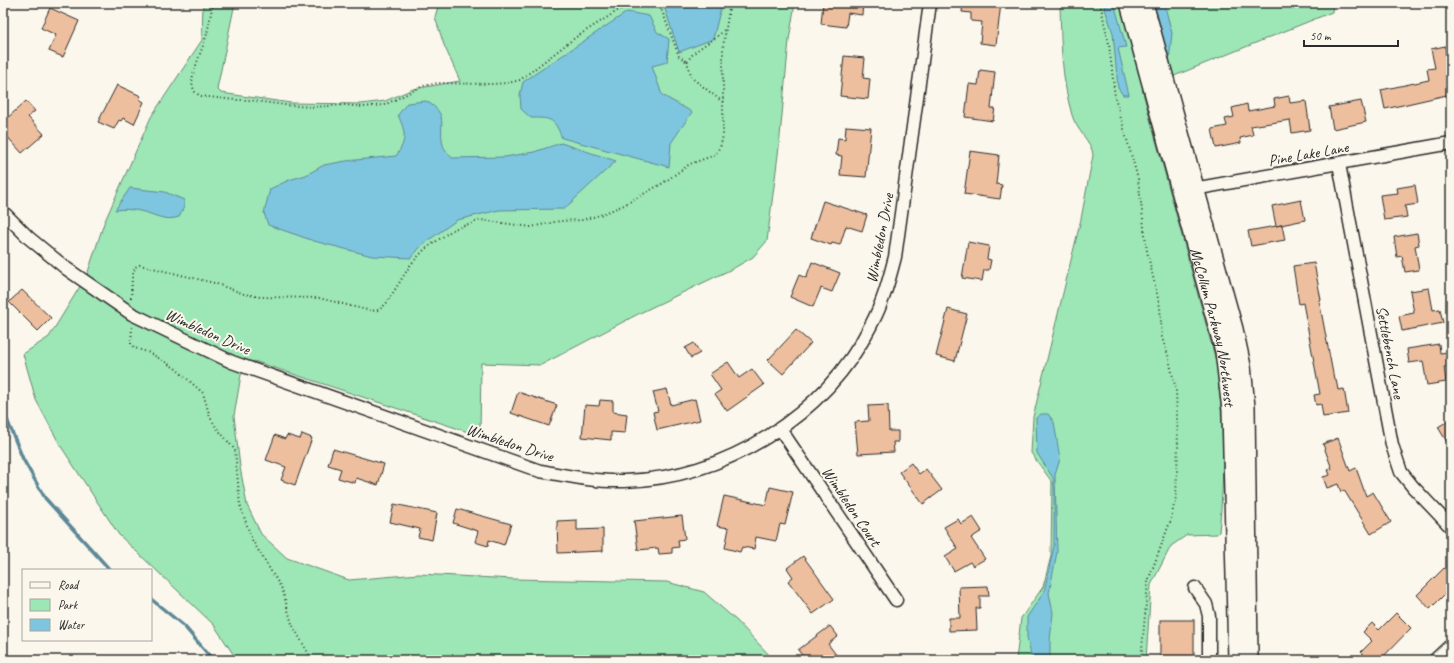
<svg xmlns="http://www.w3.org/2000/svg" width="1454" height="663" font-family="Caveat,sans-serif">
  <rect width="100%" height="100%" fill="#fbf7ec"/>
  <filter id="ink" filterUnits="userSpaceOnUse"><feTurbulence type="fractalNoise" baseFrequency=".025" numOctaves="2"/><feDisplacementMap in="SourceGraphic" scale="8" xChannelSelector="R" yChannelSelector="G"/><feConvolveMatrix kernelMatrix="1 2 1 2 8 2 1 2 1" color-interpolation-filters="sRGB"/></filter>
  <g filter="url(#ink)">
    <!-- green -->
    <g fill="#9de6b5" stroke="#648870">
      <path d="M203,3H235L217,89L221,93L291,103L361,104L385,101L413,89L460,81L444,45L435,17L439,3H795L789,40L779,147L767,241L753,257L734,268L642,312L541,365L481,363L480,436L254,361L241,375L234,416L240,467L247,505L261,534L287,558L349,580L419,574L513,579L667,582L704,592L737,621L774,660H237L214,625L119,535L60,445L36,400L23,354L49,337L87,275L104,223L151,117L202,40Z"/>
      <path d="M1060,3H1333L1332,12L1142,89L1216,361C1224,417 1225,476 1219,532L1217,534L1187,535L1171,546L1151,585L1146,660H1016L1021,618L1043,587L1051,556L1052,482L1031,453L1033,417L1081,219L1093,155C1092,142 1076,130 1072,115C1061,77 1061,42 1060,3Z"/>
    </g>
    <!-- water -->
    <g fill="#7ec6df" stroke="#5d8897">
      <path d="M663,3H722L713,39L679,52Z"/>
      <path d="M1103,3H1114L1126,47L1118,48L1129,95H1123L1118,88L1113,33Z"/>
      <path d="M1151,3H1164L1172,33L1169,61Z"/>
      <path d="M627,12L649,16L657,32L669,39L667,62L652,66L662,95L692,112L671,143L669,167L562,138C554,118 551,118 531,118L521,109L520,95L523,82Z"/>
      <path d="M426,101C450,115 438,124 443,145C444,149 449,154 452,158L505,157L534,152L561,143L616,161L564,209L499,210L457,220L423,244L411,258L372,256L314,241L268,225L264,213L270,189L289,180L306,175L324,165L346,161L396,156C407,140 406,133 398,115L407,103Z"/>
      <path d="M130,188L165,192L184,200V207L179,217C164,222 155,214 140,211C131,209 123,209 115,210Z"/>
      <path d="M1041,414H1048L1054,422L1060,459L1055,475L1057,552L1049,593L1053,613L1050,640V660H1032L1027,637V617L1044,592L1054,546V487L1053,478L1037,453L1036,418Z"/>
    </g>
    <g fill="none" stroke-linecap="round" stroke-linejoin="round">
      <!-- stream -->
      <g stroke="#5d8897" stroke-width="3.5">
        <path d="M3,410L23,459L45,498L110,570"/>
        <path d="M151,599L184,626L213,660"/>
      </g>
    </g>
    <!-- building -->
    <g fill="#eebf9f" stroke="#2b2b2b">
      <path d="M823,3H863L862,15L848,13L846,27L821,24Z"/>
      <path d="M963,3H1001L996,45L980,43L982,22L971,21V13L962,12Z"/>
      <path d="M50,8L79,21L63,57L49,51L56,35L41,28Z"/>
      <path d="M1445,46L1446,55L1451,54V94L1385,109L1381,90L1429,80L1427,69L1435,68L1431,49Z"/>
      <path d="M844,56L865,58L863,78L870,79L868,99L840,96Z"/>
      <path d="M980,70L995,72L991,108H995L993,121L965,117L969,84L978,85Z"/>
      <path d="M117,85L141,96L139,99L144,102L134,124L123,118L121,121L119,120L114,129L98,122Z"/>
      <path d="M1289,96L1290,103L1306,101L1310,130L1292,133L1290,120L1251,126L1253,135L1240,138L1241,143L1216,148L1212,129L1227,126L1225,119L1234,117L1232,108L1247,104L1248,111L1275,106L1274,99Z"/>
      <path d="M26,101L35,111L28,117L44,134L22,153L3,132V122Z"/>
      <path d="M1361,101L1366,122L1333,129L1329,107Z"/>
      <path d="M846,126L871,128L866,177L840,175L842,156L836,155L838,138L845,139Z"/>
      <path d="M970,151L999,155L996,184L1002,185L1000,199L964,194Z"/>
      <path d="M1415,185L1418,204L1405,206L1407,217L1384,220L1380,195L1398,193L1397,188Z"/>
      <path d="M1301,200L1305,220L1276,226L1272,206Z"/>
      <path d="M823,201L867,215L862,231L846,226L840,245L832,243L831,245L811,238Z"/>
      <path d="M1282,225L1285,240L1251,246L1248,231Z"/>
      <path d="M1417,233L1419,245L1415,246L1419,270L1405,272L1402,256L1397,257L1394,237Z"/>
      <path d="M968,242L989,246L987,259L991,260L989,270H984L982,281L962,278Z"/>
      <path d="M812,262L840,273L832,292L821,288L813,307L790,297L799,275L806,278Z"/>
      <path d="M1314,263L1321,300H1319L1334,379H1336L1338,390L1344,389L1348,413L1323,417L1321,404L1316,405L1314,395L1320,394L1303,303L1299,304L1293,266Z"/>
      <path d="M1429,288L1433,310L1440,309L1443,323L1402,331L1399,316L1414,313L1410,291Z"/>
      <path d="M22,290L51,318L38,331L9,302Z"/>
      <path d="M948,309L967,314L955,361L936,356Z"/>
      <path d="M796,330L811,343L783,374L768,360Z"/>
      <path d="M694,343L700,353L691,358L685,348Z"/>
      <path d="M1439,344L1440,353L1449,352L1451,366L1444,367L1446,382L1427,385L1423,361L1409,363L1407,349Z"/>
      <path d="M728,362L739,378L752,369L764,385L727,411L715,394L721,390L710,374Z"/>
      <path d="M667,389L671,405L695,399L700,420L657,430L653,412L658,411L653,392Z"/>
      <path d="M518,392L557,405L549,426L511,413Z"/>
      <path d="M600,400L613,401V412L627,414L625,433L611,432V440L582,437L585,405L599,406Z"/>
      <path d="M888,405L889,431H898V442H893L894,452L858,454L855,422L869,421L868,406Z"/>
      <path d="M1451,419V449L1438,427Z"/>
      <path d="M302,434L312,438L295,485L281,480L286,467L266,460L275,435L285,439L287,435L300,439Z"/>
      <path d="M1338,438L1350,471L1356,468L1366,496L1373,492L1391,522L1371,534L1344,490L1341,492L1338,484L1327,488L1323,477L1330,475L1328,470L1332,469L1323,444Z"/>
      <path d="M333,449L384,464L378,485L356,478L355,483L338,478L341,469L328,465Z"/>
      <path d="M911,463L919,474L926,469L942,490L923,504L899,472Z"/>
      <path d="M770,487L793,492L785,525L780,524L776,541L756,537L754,549L742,547L740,552L725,548L729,528L717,526L724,496L766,505Z"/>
      <path d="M394,504L437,513L432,540L418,537L420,529L390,522Z"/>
      <path d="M457,509L511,524L504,545L489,540L488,546L475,542L478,531L453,523Z"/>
      <path d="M682,516L685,539L678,540L679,547L672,548V553L659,554L658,548L638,550L634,521Z"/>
      <path d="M973,517L982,531L971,538L985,559L973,566L970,562L954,571L945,557L958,549L944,527L958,519L961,524Z"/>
      <path d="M577,520V530L603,529V551L558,553L557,521Z"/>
      <path d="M803,556L834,599L813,614L788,581L793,577L787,568Z"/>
      <path d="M1444,568L1451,575V588L1430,609L1417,595Z"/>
      <path d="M988,586L989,596H980V608H976L977,630L949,631V618H960L959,587Z"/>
      <path d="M1396,613L1411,628L1380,660H1369L1361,652L1372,641L1363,632L1372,623L1379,630Z"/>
      <rect x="1160" y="620" width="34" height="40"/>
      <path d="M830,626L838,636L828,644L840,660H806L798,650Z"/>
    </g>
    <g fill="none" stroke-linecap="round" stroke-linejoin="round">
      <!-- street casing -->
      <g stroke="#2b2b2b" stroke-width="15">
        <g id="street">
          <path d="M1339,164L1392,445L1401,472L1413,487L1451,527"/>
          <path d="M1188,190L1451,143"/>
          <path d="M3,212L29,238L67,269L132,314L232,362L540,471C568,476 596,482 624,481C726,478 825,416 871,325C883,303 889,280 895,257L930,3"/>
          <path d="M781,430L896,600"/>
          <path d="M1195,588L1206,604L1209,616V660"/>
          <path d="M1435,660L1451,645"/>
        </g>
      </g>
      <!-- secondary casing -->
      <g stroke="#2b2b2b" stroke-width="20">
        <g id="secondary">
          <path id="s1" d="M1129,3L1224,351L1231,410L1237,660"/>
          <path d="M1144,3L1234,329L1242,366L1246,407L1249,660"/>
        </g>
      </g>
      <!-- path -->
      <g stroke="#2b2b2b" stroke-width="2" stroke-dasharray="1 3" stroke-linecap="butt">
        <path d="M213,3L207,34L193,74L192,83L194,91L200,96L235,100H248L285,105L311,107L345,105L363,107L384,105L423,86L438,83L491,84L508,83L520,80L576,37L630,3"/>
        <path d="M659,3L679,56L687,62"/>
        <path d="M1100,3L1109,44L1115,97L1138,179L1147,251L1160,307L1162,338L1168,355L1176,390L1178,446L1176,497L1170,522L1148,581L1141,660"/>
        <path d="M724,30C713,43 696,46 687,62L692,78L724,103"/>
        <path d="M131,298L132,278L135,267L140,265L214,283L244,294L260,297L319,298L371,311L379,310L386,304L411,264L425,249L454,229L481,220L531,227L560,221L582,220L600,215L624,205L663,183L690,164L715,155L721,145L723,135V47L730,3"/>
        <path d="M132,327L131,344L135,348L150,353L175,368L203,393L210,417L216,427L235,450L240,505L252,540L282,589L292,624L312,660"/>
      </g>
      <!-- street -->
      <use href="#street" stroke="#fbf7ec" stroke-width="12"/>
      <!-- secondary -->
      <use href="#secondary" stroke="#fbf7ec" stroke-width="17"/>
    </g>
  </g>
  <g text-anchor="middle" stroke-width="4" stroke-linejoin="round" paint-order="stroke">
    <!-- street labels -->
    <g font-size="16" fill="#2b2b2b" stroke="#fbf7ec">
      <text transform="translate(1308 153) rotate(-10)" y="6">Pine Lake Lane</text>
      <text transform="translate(879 238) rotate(-79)" y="6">Wimbledon Drive</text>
      <text dy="6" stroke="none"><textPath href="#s1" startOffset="335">McCollum Parkway Northwest</textPath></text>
      <text transform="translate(208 331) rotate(24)" y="6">Wimbledon Drive</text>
      <text transform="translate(1391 352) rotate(79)" y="6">Settlebench Lane</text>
      <text transform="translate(510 442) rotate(18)" y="6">Wimbledon Drive</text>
      <text transform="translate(852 506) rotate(56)" y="6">Wimbledon Court</text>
    </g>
  </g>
  <!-- margin -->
  <rect width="1454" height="663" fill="none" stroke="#fbf7ec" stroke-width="16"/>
  <rect x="8" y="8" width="1438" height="647" fill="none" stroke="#2b2b2b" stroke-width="1.5" filter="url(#ink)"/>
  <!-- legend -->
  <rect x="22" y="569" width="130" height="72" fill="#fbf7ec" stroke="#a8a59f"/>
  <rect x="30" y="582" width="20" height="6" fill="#fbf7ec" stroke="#a8a59f"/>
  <text x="58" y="589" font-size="12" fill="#2b2b2b">Road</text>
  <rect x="30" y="599" width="20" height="12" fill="#9de6b5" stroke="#a8a59f"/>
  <text x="58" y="609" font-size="12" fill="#2b2b2b">Park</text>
  <rect x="30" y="619" width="20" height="12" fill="#7ec6df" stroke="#a8a59f"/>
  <text x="58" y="629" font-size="12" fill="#2b2b2b">Water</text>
  <!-- scale -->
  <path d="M1304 40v6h94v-6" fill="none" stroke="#2b2b2b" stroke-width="2"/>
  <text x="1310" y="40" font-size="12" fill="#2b2b2b" stroke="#fbf7ec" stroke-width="3" paint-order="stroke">50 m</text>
</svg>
